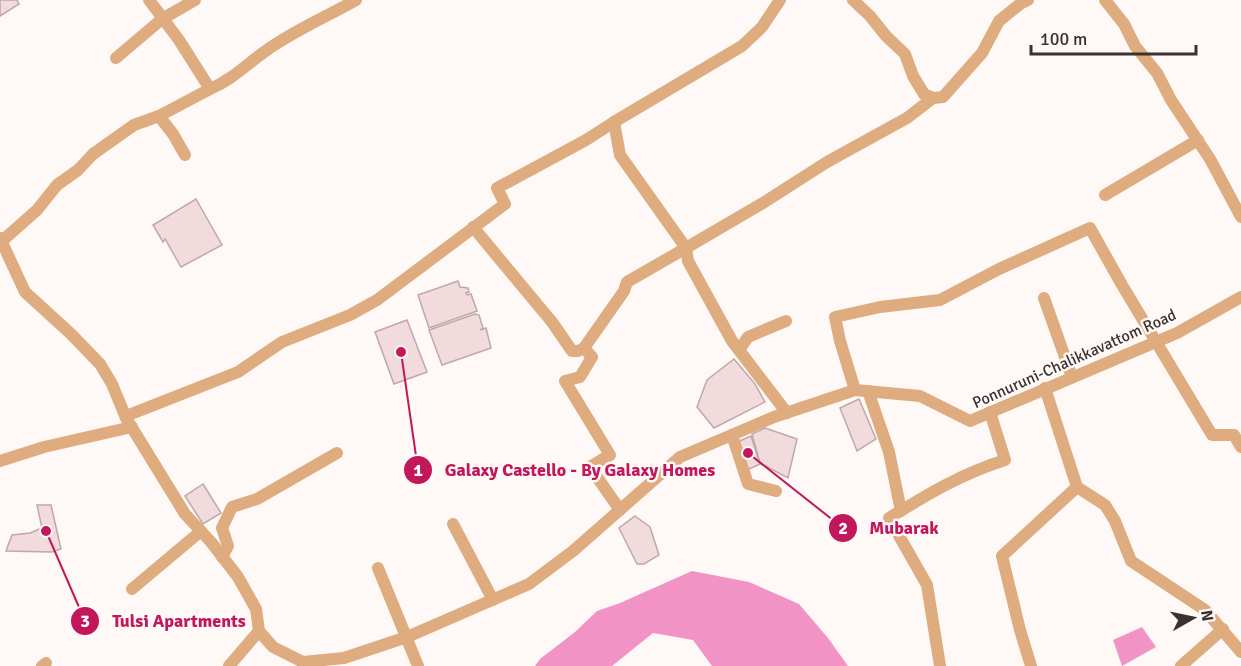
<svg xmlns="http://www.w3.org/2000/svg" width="1241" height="666" font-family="Signika,sans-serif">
  <rect width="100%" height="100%" fill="#fef8f7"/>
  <!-- water -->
  <g fill="#f194c5">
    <path d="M692,571L749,582L799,604L828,638L848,666H712L693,640L653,633L612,666H535L540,659L575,632L597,611L620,603Z"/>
    <path d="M1142,627L1156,647L1122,666L1113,640Z"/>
  </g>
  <!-- building -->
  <g fill="#f1dbdc" stroke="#c1a7a9" stroke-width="1.5">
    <path d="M0,0H17L19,4L0,16Z"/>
    <path d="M196,199L222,245L181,267L165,239L163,242L153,225Z"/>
    <path d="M458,281L460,287L468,288L469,292L466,293L467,295L471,294L477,311L429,328L418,295Z"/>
    <path d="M475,314L479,315L483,328L480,330L486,328L491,348L442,365L429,330Z"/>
    <path d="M407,320L427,372L394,384L375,332Z"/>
    <path d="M734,359L755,384L765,402L714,428L697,407L707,380Z"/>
    <path d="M859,399L876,439L857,451L840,408Z"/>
    <path d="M765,428L797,439L788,478L760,463L752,434Z"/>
    <path d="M751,436L760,464L747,470L737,442Z"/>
    <path d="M203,484L221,513L203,524L185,496Z"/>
    <path d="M37,505H51L61,549L52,552L6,551L12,535L30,533L42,528Z"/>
    <path d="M635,516L650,527L659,555L644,564H637L619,528Z"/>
  </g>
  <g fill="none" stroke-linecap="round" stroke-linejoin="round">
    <!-- minor -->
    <g stroke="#deac7e" stroke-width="12">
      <path d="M149,0L179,40L210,89L159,116L173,134L185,155"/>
      <path d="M853,0L870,16L886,36L905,54L913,76L924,94L933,98L943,97L982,53L999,21L1020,4L1028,0"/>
      <path d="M1105,0L1124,24L1135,46L1157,73L1171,100L1210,159L1241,217"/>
      <path d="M116,58L162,19L195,0"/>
      <path d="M210,89C232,80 248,63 267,50C295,30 326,17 356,0"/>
      <path d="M614,122L742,46L762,27L780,0"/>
      <path d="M1105,195L1198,140"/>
      <path d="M0,238L25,292L71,334L100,364L112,384L126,418L185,514L211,542L238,577L256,609L259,631"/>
      <path d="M2,241L37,210L57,185L78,170L93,154L134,125L159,116"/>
      <path d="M1044,298L1072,377"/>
      <path d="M584,348L592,357L580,377L565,381L610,455L590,467L620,510"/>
      <path d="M739,350L748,337L786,321"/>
      <path d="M1045,388L1077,487L1105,505L1115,521L1131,561L1205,610L1241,652"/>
      <path d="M855,390L840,341L835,317L880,307L940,300L999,269L1090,228L1122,285L1212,435H1234L1241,447"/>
      <path d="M868,391L889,452L901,511"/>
      <path d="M787,413L732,341L688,261L686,248L763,203L827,162L907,118L933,98"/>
      <path d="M126,416L238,372L282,342L350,315L377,300L505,204L497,188L586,140L614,122L620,155L686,248L627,282L624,291L584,348L578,351H572L552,322L473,227"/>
      <path d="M732,435L748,484L776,491"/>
      <path d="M0,461L44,447L132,427"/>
      <path d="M453,524L493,600"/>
      <path d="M222,557L228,546L222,528L232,507L257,499L337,453"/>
      <path d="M378,568L418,666"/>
      <path d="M132,589L201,531"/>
      <path d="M42,666L46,663"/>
      <path d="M229,666L259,631L273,647L303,662L344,658L407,637L529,584L573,551L680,457L774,417L855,390L920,396L970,421L1177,333L1241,297"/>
      <path d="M940,666L927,585L889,518C928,494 961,474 1005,460L990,412"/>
      <path d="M1031,666L1020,630L1002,556L1077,487"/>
      <path d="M1181,666L1223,629"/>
    </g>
  </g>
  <g text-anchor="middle" stroke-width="5" stroke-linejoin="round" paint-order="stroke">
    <!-- street labels -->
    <g font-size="16" fill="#3b312e" stroke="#fef8f7">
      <text transform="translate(1074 358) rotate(-24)" y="6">Ponnuruni-Chalikkavattom Road</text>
    </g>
  </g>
  <!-- callouts -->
  <path fill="none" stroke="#c2185b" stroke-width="2" d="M401 352L418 470M748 453L843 528M46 531L85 621"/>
  <g fill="#c2185b" stroke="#fef8f7" stroke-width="2">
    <circle cx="401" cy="352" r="6"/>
    <circle cx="748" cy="453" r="6"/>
    <circle cx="46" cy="531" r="6"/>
    <circle cx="418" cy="470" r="15"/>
    <circle cx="843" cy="528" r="15"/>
    <circle cx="85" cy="621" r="15"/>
  </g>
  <g font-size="18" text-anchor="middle" font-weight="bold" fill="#fff">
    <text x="418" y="476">1</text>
    <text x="843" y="534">2</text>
    <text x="85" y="627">3</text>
  </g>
  <g font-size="18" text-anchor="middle" font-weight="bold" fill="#c2185b" stroke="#fef8f7" stroke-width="5" stroke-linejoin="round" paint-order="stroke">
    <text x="580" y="476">Galaxy Castello - By Galaxy Homes</text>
    <text x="904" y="534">Mubarak</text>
    <text x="179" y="627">Tulsi Apartments</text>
  </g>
  <!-- north arrow -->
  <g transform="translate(1193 618) rotate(81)" stroke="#fef8f7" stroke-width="4.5" paint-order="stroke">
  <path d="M0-4.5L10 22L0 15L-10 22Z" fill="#3b312e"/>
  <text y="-9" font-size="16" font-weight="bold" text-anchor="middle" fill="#3b312e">N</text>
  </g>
  <!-- scale -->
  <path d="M1031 45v9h165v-9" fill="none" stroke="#3b312e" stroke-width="3"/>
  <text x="1040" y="45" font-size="18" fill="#3b312e" stroke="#fef8f7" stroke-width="4.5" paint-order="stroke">100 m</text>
</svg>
